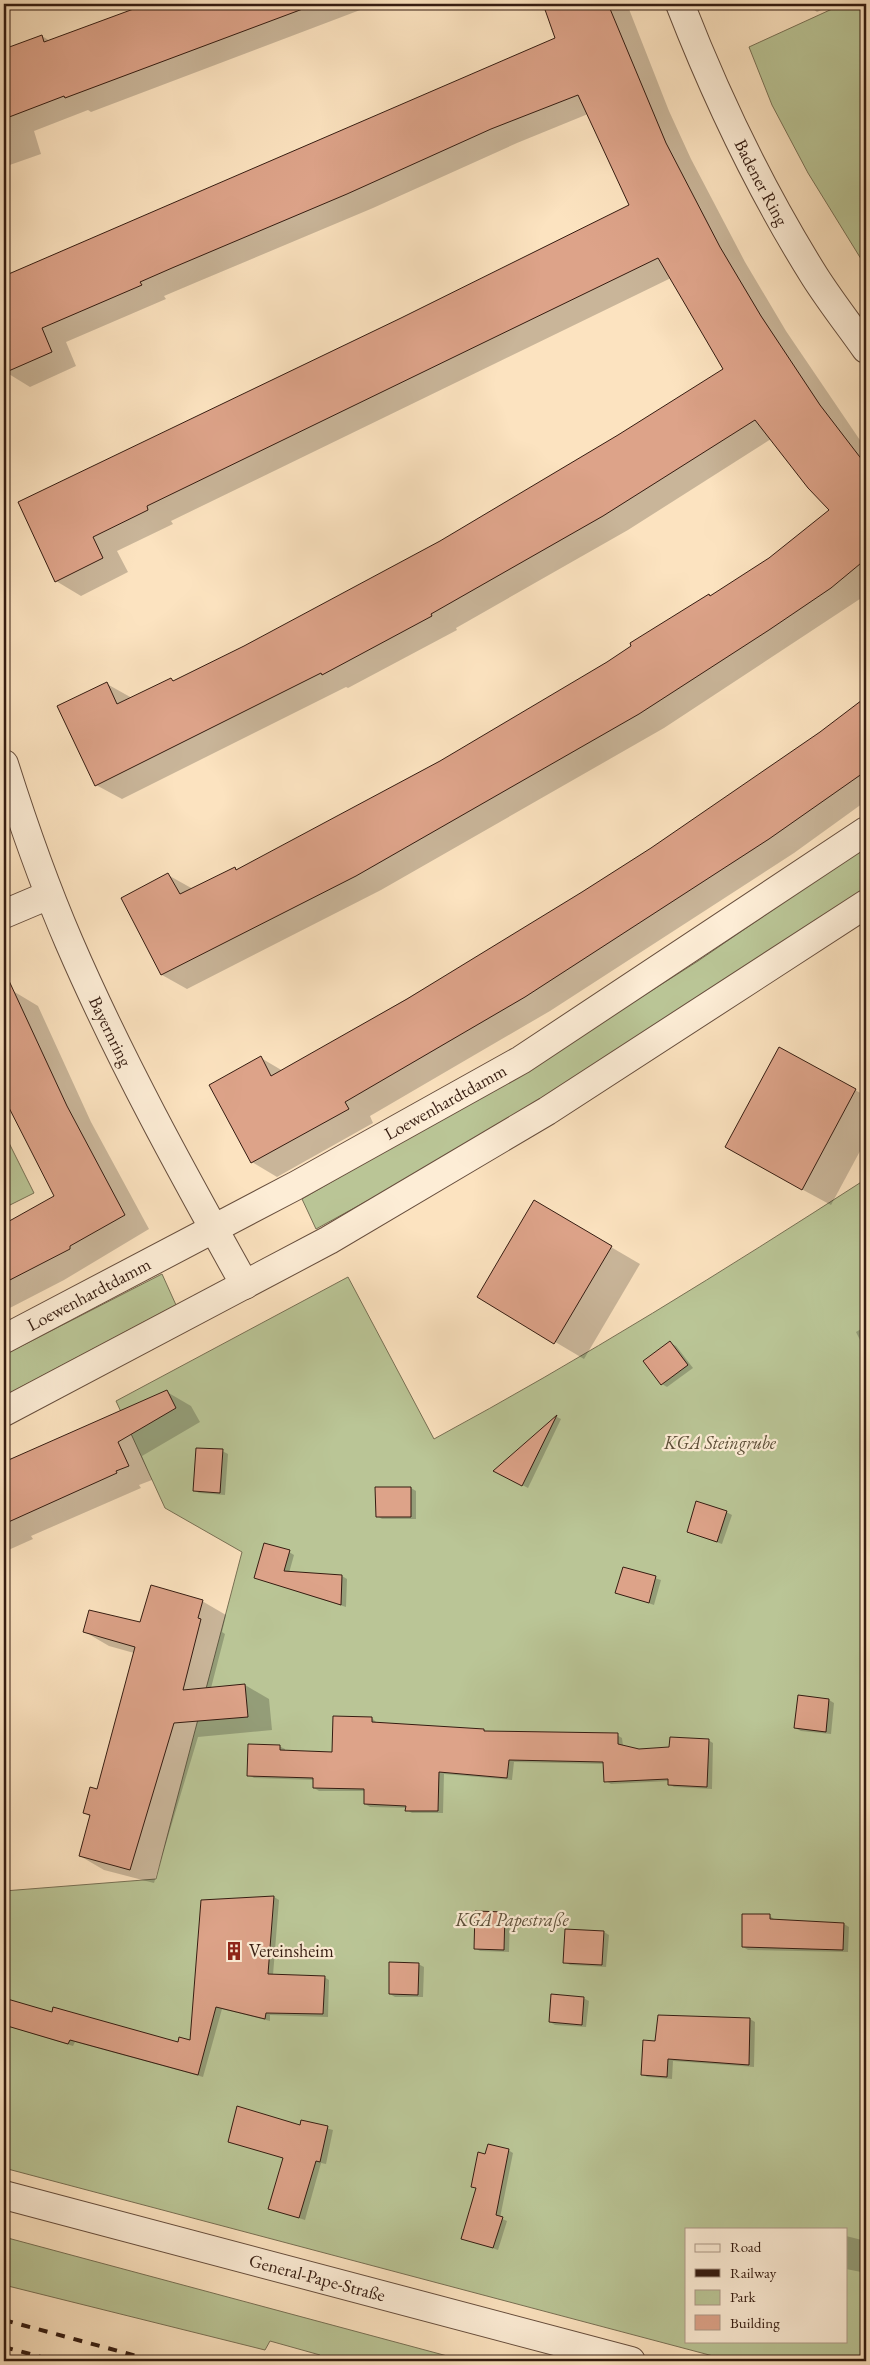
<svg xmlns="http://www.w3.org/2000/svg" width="870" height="2365" font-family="'EB Garamond',serif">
  <rect width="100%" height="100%" fill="#fce3c0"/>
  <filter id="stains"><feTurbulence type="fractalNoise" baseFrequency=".004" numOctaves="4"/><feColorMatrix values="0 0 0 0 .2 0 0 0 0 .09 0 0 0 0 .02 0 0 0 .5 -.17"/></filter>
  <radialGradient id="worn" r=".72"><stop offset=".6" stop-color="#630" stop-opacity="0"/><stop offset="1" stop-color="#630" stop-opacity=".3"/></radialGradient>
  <!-- green -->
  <g fill="#bac596" stroke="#787054" fill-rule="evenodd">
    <path d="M843,4H866V267L808,173L772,105L749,47Z"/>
    <path d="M866,846V889L758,963L467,1146L316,1229L302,1199L552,1054L698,961Z"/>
    <path d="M4,1133L34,1193L4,1208Z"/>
    <path d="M866,1179V2361H732L4,2168V1891L156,1879L242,1552L165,1508L116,1401L348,1277L434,1439C582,1359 725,1270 866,1179ZM686,2229H846V2341H686Z"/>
    <path d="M162,1274L176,1305L4,1396V1355Z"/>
    <path d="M4,2237L466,2361H320V2355L270,2341L265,2350L4,2285Z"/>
  </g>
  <!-- shadow -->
  <g fill="#0003">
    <path d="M150,4H376L91,112L88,110L34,131L41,154L4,167V51L42,36L50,41Z"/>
    <path d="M544,4H627L669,111L691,159L745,262L786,331L866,449V595L664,728L381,890L187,989L162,975L168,875L193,889L235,869L238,870L441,762L608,663L709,596L711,597L770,559L831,510L771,439L628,530L456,628L457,630L348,688L346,687L122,799L96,785L107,684L132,698L171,679L175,682L245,647L441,543L619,436L725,369L671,278L171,521L173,524L117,551L128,572L81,596L56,581L19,502L402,319L631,206L588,114L517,143L373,208L197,282L164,296L166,299L66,342L76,366L30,387L4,371V278L557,39Z"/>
    <path d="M806,4H835L817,12Z"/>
    <path d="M866,698V801L794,853L550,1011L370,1116L373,1123L277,1177L252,1162L261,1058L283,1071L495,947L651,849L820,733Z"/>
    <path d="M13,991L38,1006L91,1122L149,1229L64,1280L4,1311V1224L56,1197L4,1096V993Z"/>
    <path d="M780,1049L866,1096V1140L831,1205L755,1164Z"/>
    <path d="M534,1202L640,1264L584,1359L479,1297Z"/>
    <path d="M866,1326V1352L856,1332Z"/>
    <path d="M670,1343L676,1346L693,1368L667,1387L662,1384Z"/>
    <path d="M167,1392L191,1406L200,1422L142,1456L152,1480L139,1485L141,1488L31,1536L33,1539L4,1552V1463Z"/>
    <path d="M557,1417L561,1419L528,1488L495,1471Z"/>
    <path d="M222,1451L228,1454L225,1495L199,1493L194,1490Z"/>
    <path d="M411,1488L416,1491V1519H382L377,1516Z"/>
    <path d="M726,1512L732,1515L722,1544L688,1532Z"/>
    <path d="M289,1552L294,1555L289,1573L342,1576L347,1579L346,1607L255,1578Z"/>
    <path d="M623,1568L661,1580L654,1605L616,1592Z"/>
    <path d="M202,1601L226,1615L222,1632L225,1634L211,1688L245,1685L269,1699L272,1730L198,1737L154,1883L104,1870L80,1856L91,1817L84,1813L98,1791L134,1653L109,1646L85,1632L141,1624Z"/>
    <path d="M829,1700L834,1703L831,1734L801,1731L795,1728Z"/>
    <path d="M372,1718L377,1723L484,1730L487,1732L617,1735L622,1738L623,1746L639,1750L670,1749L708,1740L713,1743L712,1789L674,1787L669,1784V1781L611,1784L606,1781L605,1764L514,1762L512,1780L444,1774L443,1813H412L407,1810V1808L370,1807L365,1804V1791H319L314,1788V1780L254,1778L249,1775L279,1746L285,1749V1751L334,1753Z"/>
    <path d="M274,1897L279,1900L273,1975L324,1977L329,1980L328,2017L270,2015V2021L222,2009L203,2077L75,2042L73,2046L4,2025V1999L52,2013L179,2043L191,2042L202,1902Z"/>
    <path d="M476,1912L505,1913L510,1916L509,1952L480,1951L475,1948Z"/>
    <path d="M743,1915L770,1916L775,1920L844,1924L849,1927L848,1952L748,1950L743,1947Z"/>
    <path d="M604,1932L609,1935L606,1967L570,1965L565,1962Z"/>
    <path d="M418,1964L424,1967L423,1997H395L390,1994Z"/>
    <path d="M583,1998L589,2001L586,2027L555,2025L550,2022Z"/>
    <path d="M750,2019L755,2022L754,2067L673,2061L672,2079L647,2077L642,2074L656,2042Z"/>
    <path d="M302,2121L333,2130L326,2164L321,2163L305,2220L270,2209L284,2158L229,2141L301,2126Z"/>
    <path d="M508,2150L513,2153L500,2218L507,2221L498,2250L463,2238L486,2155Z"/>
    <path d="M846,2236L866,2241V2273L846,2269Z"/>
  </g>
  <!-- building -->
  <g fill="#dda389" stroke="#351c11">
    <path d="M147,4H307L308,7L65,98L64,96L4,119V49L42,35L44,42Z"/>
    <path d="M543,4H608L666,143L720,247L761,316L820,405L866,465V559L831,588L769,630L639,714L356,876L161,975L121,898L168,873L180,894L235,867L236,870L440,761L607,662L631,646L630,643L709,594L710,596L769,558L829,510L808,488L755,420L603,516L431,614L432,616L322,675L321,673L95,786L57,706L107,682L117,704L171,678L173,681L244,646L440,541L618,435L723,369L658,258L147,506L148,510L93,537L103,558L55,582L18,502L401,318L629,205L578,95L491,129L347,194L172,268L140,282L142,285L42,328L52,352L4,373V276L555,38Z"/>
    <path d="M866,697V771L769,839L525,997L345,1102L349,1109L251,1163L209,1085L261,1056L271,1076L407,999L582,892L651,848L820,732Z"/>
    <path d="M4,970L67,1106L125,1215L70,1246V1249L4,1283V1224L54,1196L4,1098Z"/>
    <path d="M779,1047L856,1089L802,1190L725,1147Z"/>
    <path d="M534,1200L612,1246L554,1344L477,1297Z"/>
    <path d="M670,1341L688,1365L661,1385L643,1361Z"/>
    <path d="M167,1390L176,1408L118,1442L129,1466L116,1471L117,1473L4,1524V1462Z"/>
    <path d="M557,1415L522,1486L493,1471Z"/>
    <path d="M196,1448L223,1449L220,1493L193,1491Z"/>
    <path d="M375,1487H411V1517H376Z"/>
    <path d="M696,1501L727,1511L717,1542L687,1532Z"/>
    <path d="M264,1543L290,1550L284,1571L342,1575L341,1605L254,1578Z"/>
    <path d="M623,1567L656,1576L649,1603L615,1593Z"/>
    <path d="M151,1585L203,1600L198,1618L201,1619L183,1690L245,1684L248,1717L174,1723L130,1870L79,1856L90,1815L83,1813L90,1787L97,1789L135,1647L83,1632L89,1610L140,1622Z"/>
    <path d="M798,1695L829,1699L826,1732L794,1728Z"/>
    <path d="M333,1716L372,1717V1722L484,1729V1731L618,1733V1744L639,1749L669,1747L670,1737L709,1739L707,1787L668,1785V1779L604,1782L603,1762L509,1760L507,1778L439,1772L438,1811H405L406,1806L364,1804V1789L313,1788V1778L247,1776L248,1744L280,1745V1750L332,1752Z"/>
    <path d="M274,1896L268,1974L325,1976L323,2014L266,2013L265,2019L216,2007L198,2075L70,2040L68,2044L4,2025V1998L52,2012L53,2007L178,2042L179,2037L190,2040L201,1900Z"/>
    <path d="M475,1911L505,1912L504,1950L474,1949Z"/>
    <path d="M742,1914H770V1919L844,1923L843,1950L742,1947Z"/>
    <path d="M565,1929L604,1931L602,1965L563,1963Z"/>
    <path d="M389,1962L419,1963L418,1995L389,1994Z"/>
    <path d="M551,1994L584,1997L582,2025L549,2022Z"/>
    <path d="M658,2015L750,2018L749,2065L668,2059L667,2077L641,2075L643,2040L655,2041Z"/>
    <path d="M237,2106L300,2125L301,2120L328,2126L320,2162L316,2161L299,2218L268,2209L283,2158L228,2142Z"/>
    <path d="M488,2144L509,2149L496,2215L503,2217L493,2248L461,2239L476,2188L471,2187L478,2152L485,2154Z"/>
  </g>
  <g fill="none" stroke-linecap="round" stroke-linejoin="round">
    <!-- minor casing -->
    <g stroke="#674e3d" stroke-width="30">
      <g id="minor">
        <path id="s1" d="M680,4C717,99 761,191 815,277C831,302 849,325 866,349"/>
        <path id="s2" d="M4,764C23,824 44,884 69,942C120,1060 182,1172 245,1285"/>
        <path d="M4,914L49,895"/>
        <path id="s3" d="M4,1339L295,1186L521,1060L866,831"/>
        <path d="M4,1412L329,1240L547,1111L866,904"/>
        <path id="s4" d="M4,2195L631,2361"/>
      </g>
    </g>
    <!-- minor -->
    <use href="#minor" stroke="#fdedd6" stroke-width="28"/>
    <!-- rail -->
    <g stroke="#351c11" stroke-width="4" stroke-dasharray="9 9" stroke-linecap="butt">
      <path d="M4,2320L155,2361"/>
      <path d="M4,2347L56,2361"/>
    </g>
  </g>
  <!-- icons -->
  <defs>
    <g id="building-bare" transform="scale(1.5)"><path d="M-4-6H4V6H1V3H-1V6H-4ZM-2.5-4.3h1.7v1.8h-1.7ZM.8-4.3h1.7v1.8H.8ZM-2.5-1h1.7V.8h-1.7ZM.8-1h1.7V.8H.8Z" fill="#8f2418" stroke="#fdedd6" stroke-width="2.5" paint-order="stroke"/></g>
  </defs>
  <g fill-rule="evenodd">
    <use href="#building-bare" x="234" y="1951"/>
  </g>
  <g text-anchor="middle" stroke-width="4.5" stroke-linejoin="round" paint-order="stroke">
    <!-- street labels -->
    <g font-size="18" fill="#351c11" stroke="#fdedd6">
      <text dy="6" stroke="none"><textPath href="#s1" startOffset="196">Badener Ring</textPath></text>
      <text dy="6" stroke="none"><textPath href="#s2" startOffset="288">Bayernring</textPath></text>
      <text dy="6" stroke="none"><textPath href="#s3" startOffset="501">Loewenhardtdamm</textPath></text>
      <text dy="6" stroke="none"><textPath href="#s3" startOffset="96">Loewenhardtdamm</textPath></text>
      <text dy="6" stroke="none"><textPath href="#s4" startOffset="324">General-Pape-Straße</textPath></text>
    </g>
    <!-- park labels -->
    <g font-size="18" font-style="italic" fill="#5d4f39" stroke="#fdedd6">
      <text x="720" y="1449">KGA Steingrube</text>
      <text x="512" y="1926">KGA Papestraße</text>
    </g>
    <!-- poi labels -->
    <g font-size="18" fill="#351c11" stroke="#fdedd6" text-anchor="start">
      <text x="249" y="1957">Vereinsheim</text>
    </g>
  </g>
  <!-- margin -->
  <rect width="870" height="2365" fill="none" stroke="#fce3c0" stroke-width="20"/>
  <rect x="5" y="5" width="860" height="2355" fill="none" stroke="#351c11" stroke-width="2.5"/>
  <rect x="10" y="10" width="850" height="2345" fill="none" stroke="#351c11"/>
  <!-- legend -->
  <rect x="685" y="2228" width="162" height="115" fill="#fdedd6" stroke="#ad9987"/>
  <rect x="695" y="2244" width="25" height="8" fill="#fdedd6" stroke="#ad9987"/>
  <text x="730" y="2252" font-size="15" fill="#351c11">Road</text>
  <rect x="695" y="2269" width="25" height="8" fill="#351c11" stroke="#ad9987"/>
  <text x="730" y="2278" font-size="15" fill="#351c11">Railway</text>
  <rect x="695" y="2290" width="25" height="15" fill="#bac596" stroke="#ad9987"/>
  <text x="730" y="2302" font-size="15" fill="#351c11">Park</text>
  <rect x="695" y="2315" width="25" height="15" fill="#dda389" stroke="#ad9987"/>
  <text x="730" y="2328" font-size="15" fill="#351c11">Building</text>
  <rect width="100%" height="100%" filter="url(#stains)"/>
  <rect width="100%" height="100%" fill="url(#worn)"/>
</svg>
